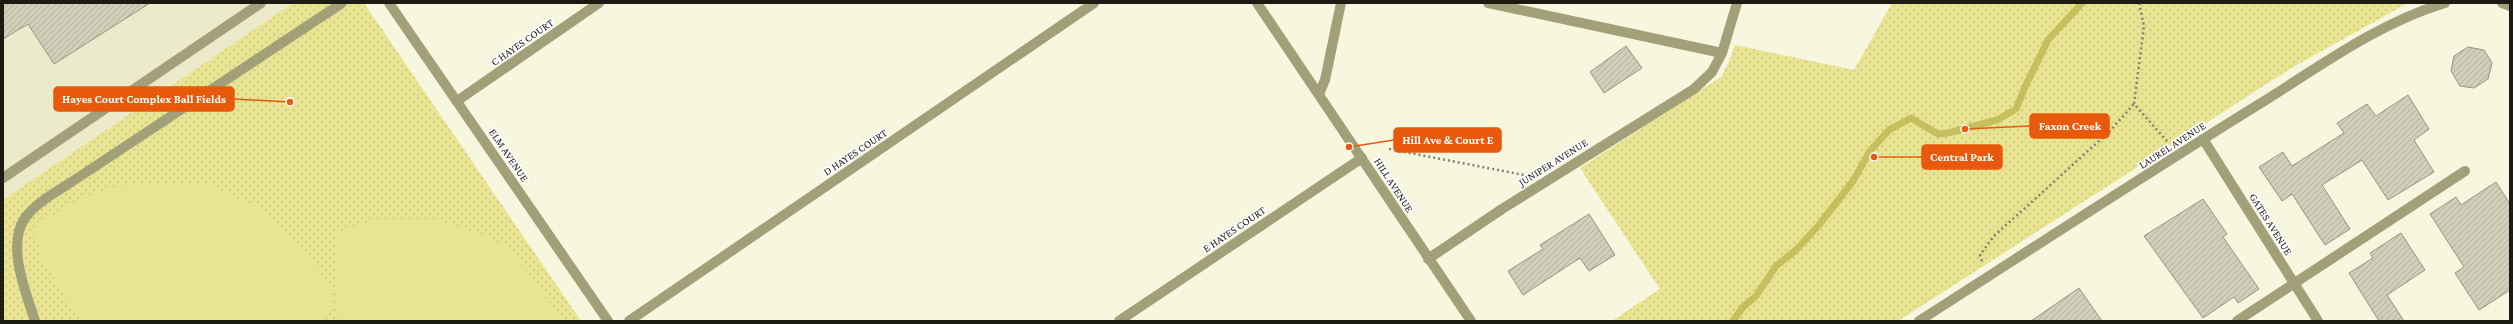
<svg xmlns="http://www.w3.org/2000/svg" width="2513" height="324" font-family="'Crimson Pro',serif">
  <defs>
    <pattern id="grass-dots" width="8" height="8" patternUnits="userSpaceOnUse"><rect width="8" height="8" fill="#e9e492"/><path d="M2 2h.1M6 6h.1" fill="none" stroke="#c7c37d" stroke-width="1.8" stroke-linecap="round"/></pattern>
    <pattern id="building-hatch" width="6" height="6" patternUnits="userSpaceOnUse"><rect width="6" height="6" fill="#d0cfb8"/><path d="M-1 1l2-2M0 6l6-6M5 7l2-2" fill="none" stroke="#b2b19d"/></pattern>
  </defs>
  <rect width="100%" height="100%" fill="#f7f6df"/>
  <!-- built -->
  <path fill="#ebeacb" d="M3,3H293L3,200Z"/>
  <!-- grass -->
  <g fill="url(#grass-dots)">
    <path d="M293,3H364L581,321H3V200Z"/>
    <path d="M1892,3H2408L2293,67L1898,321H1612L1660,289L1580,168L1721,77L1729,62L1735,45L1854,70Z"/>
  </g>
  <!-- pitch -->
  <g fill="#e9e492">
    <path d="M205,183L260,208L307,252L335,297L324,321H80L42,259L33,230C58,208 94,190 129,185C153,182 180,184 205,183Z"/>
    <path d="M376,220L440,221L481,234L504,246L527,271L563,321H338L336,232Z"/>
  </g>
  <g fill="none" stroke-linecap="round" stroke-linejoin="round">
    <!-- stream -->
    <path stroke="#c7bf5e" stroke-width="7" d="M1733,321L1743,307L1756,296L1776,266L1796,250L1819,225L1853,181L1870,151L1889,130L1911,118L1938,134L1948,133L1997,120L2016,109L2025,87L2048,40L2082,3"/>
  </g>
  <!-- building -->
  <g fill="url(#building-hatch)" stroke="#969580">
    <path d="M3,3H150L54,64L28,24L3,39Z"/>
    <path d="M1626,46L1642,68L1604,93L1590,72Z"/>
    <path d="M2468,47L2484,50L2492,63L2488,79L2474,88L2460,86L2451,71L2454,56Z"/>
    <path d="M2408,95L2429,129L2414,140L2434,172L2388,200L2362,160L2322,185L2350,229L2325,245L2292,194L2282,201L2259,167L2283,152L2292,166L2344,133L2337,123L2367,104L2376,116Z"/>
    <path d="M2496,182L2510,204V290L2479,310L2455,273L2464,267L2430,214L2456,197L2461,205Z"/>
    <path d="M2203,199L2227,234L2223,237L2259,289L2238,303L2234,297L2203,318L2144,236Z"/>
    <path d="M1589,214L1615,255L1589,271L1580,258L1523,295L1508,271L1543,249L1540,245Z"/>
    <path d="M2401,233L2425,270L2387,295L2404,321H2379L2349,273L2373,258L2370,253Z"/>
    <path d="M2079,288L2102,321H2031Z"/>
  </g>
  <g fill="none" stroke-linecap="round" stroke-linejoin="round">
    <!-- path -->
    <g stroke="#818172" stroke-width="2.5" stroke-dasharray="2 3" stroke-linecap="butt">
      <path d="M2139,3L2144,26L2134,104L2167,141"/>
      <path d="M1389,149L1524,175"/>
      <path d="M1982,261L1980,255L1994,236L2109,132L2134,104"/>
    </g>
    <!-- service -->
    <g stroke="#a2a079" stroke-width="10">
      <path d="M1488,3L1722,53"/>
      <path d="M3,178L261,3"/>
      <path d="M35,321C26,293 6,245 25,218C37,201 60,190 76,179L342,3"/>
      <path d="M2237,321L2465,171"/>
    </g>
    <!-- minor -->
    <g stroke="#a2a079" stroke-width="10">
      <path d="M389,3L608,321"/>
      <path d="M2502,3L2510,6"/>
      <path d="M1319,94L1325,80L1341,3"/>
      <path d="M457,101L599,3"/>
      <path d="M2203,139L2318,321"/>
      <path d="M1428,259L1502,209L1694,89L1712,72L1722,53L1737,3"/>
      <path d="M629,321L1094,3"/>
      <path d="M1119,321L1362,158"/>
      <path d="M1919,321C2033,248 2146,174 2261,103C2319,67 2378,23 2445,3"/>
    </g>
    <!-- tertiary -->
    <path stroke="#a2a079" stroke-width="10" d="M1257,3L1471,321"/>
  </g>
  <g text-anchor="middle" stroke-width="3.5" stroke-linejoin="round" paint-order="stroke">
    <!-- street labels -->
    <g font-size="11" fill="#1b1b13" stroke="#fff">
      <text transform="translate(522 42) rotate(-35)" y="4">C HAYES COURT</text>
      <text transform="translate(2172 145) rotate(-33)" y="4">LAUREL AVENUE</text>
      <text transform="translate(855 152) rotate(-34)" y="4">D HAYES COURT</text>
      <text transform="translate(509 155) rotate(56)" y="4">ELM AVENUE</text>
      <text transform="translate(1553 162) rotate(-32)" y="4">JUNIPER AVENUE</text>
      <text transform="translate(1394 185) rotate(57)" y="4">HILL AVENUE</text>
      <text transform="translate(2271 224) rotate(58)" y="4">GATES AVENUE</text>
      <text transform="translate(1234 229) rotate(-34)" y="4">E HAYES COURT</text>
    </g>
  </g>
  <!-- callouts -->
  <path fill="none" stroke="#e8590c" stroke-width="1.5" d="M290 102L234 99M1965 129L2030 126M1349 147L1394 140M1874 157L1922 157"/>
  <g fill="#e8590c" stroke="#fff" stroke-width="1.5">
    <circle cx="290" cy="102" r="4"/>
    <circle cx="1965" cy="129" r="4"/>
    <circle cx="1349" cy="147" r="4"/>
    <circle cx="1874" cy="157" r="4"/>
  </g>
  <g fill="#e8590c" stroke="#e8590c" stroke-width="1.5">
    <rect x="54" y="87" width="180" height="24" rx="4"/>
    <rect x="2030" y="114" width="79" height="24" rx="4"/>
    <rect x="1394" y="128" width="107" height="24" rx="4"/>
    <rect x="1922" y="145" width="80" height="24" rx="4"/>
  </g>
  <g font-size="12" text-anchor="middle" font-weight="bold" fill="#fff">
    <text x="144" y="103">Hayes Court Complex Ball Fields</text>
    <text x="2070" y="130">Faxon Creek</text>
    <text x="1448" y="144">Hill Ave &amp; Court E</text>
    <text x="1962" y="161">Central Park</text>
  </g>
  <!-- border -->
  <rect width="2513" height="324" fill="none" stroke="#1b1b13" stroke-width="8"/>
</svg>
